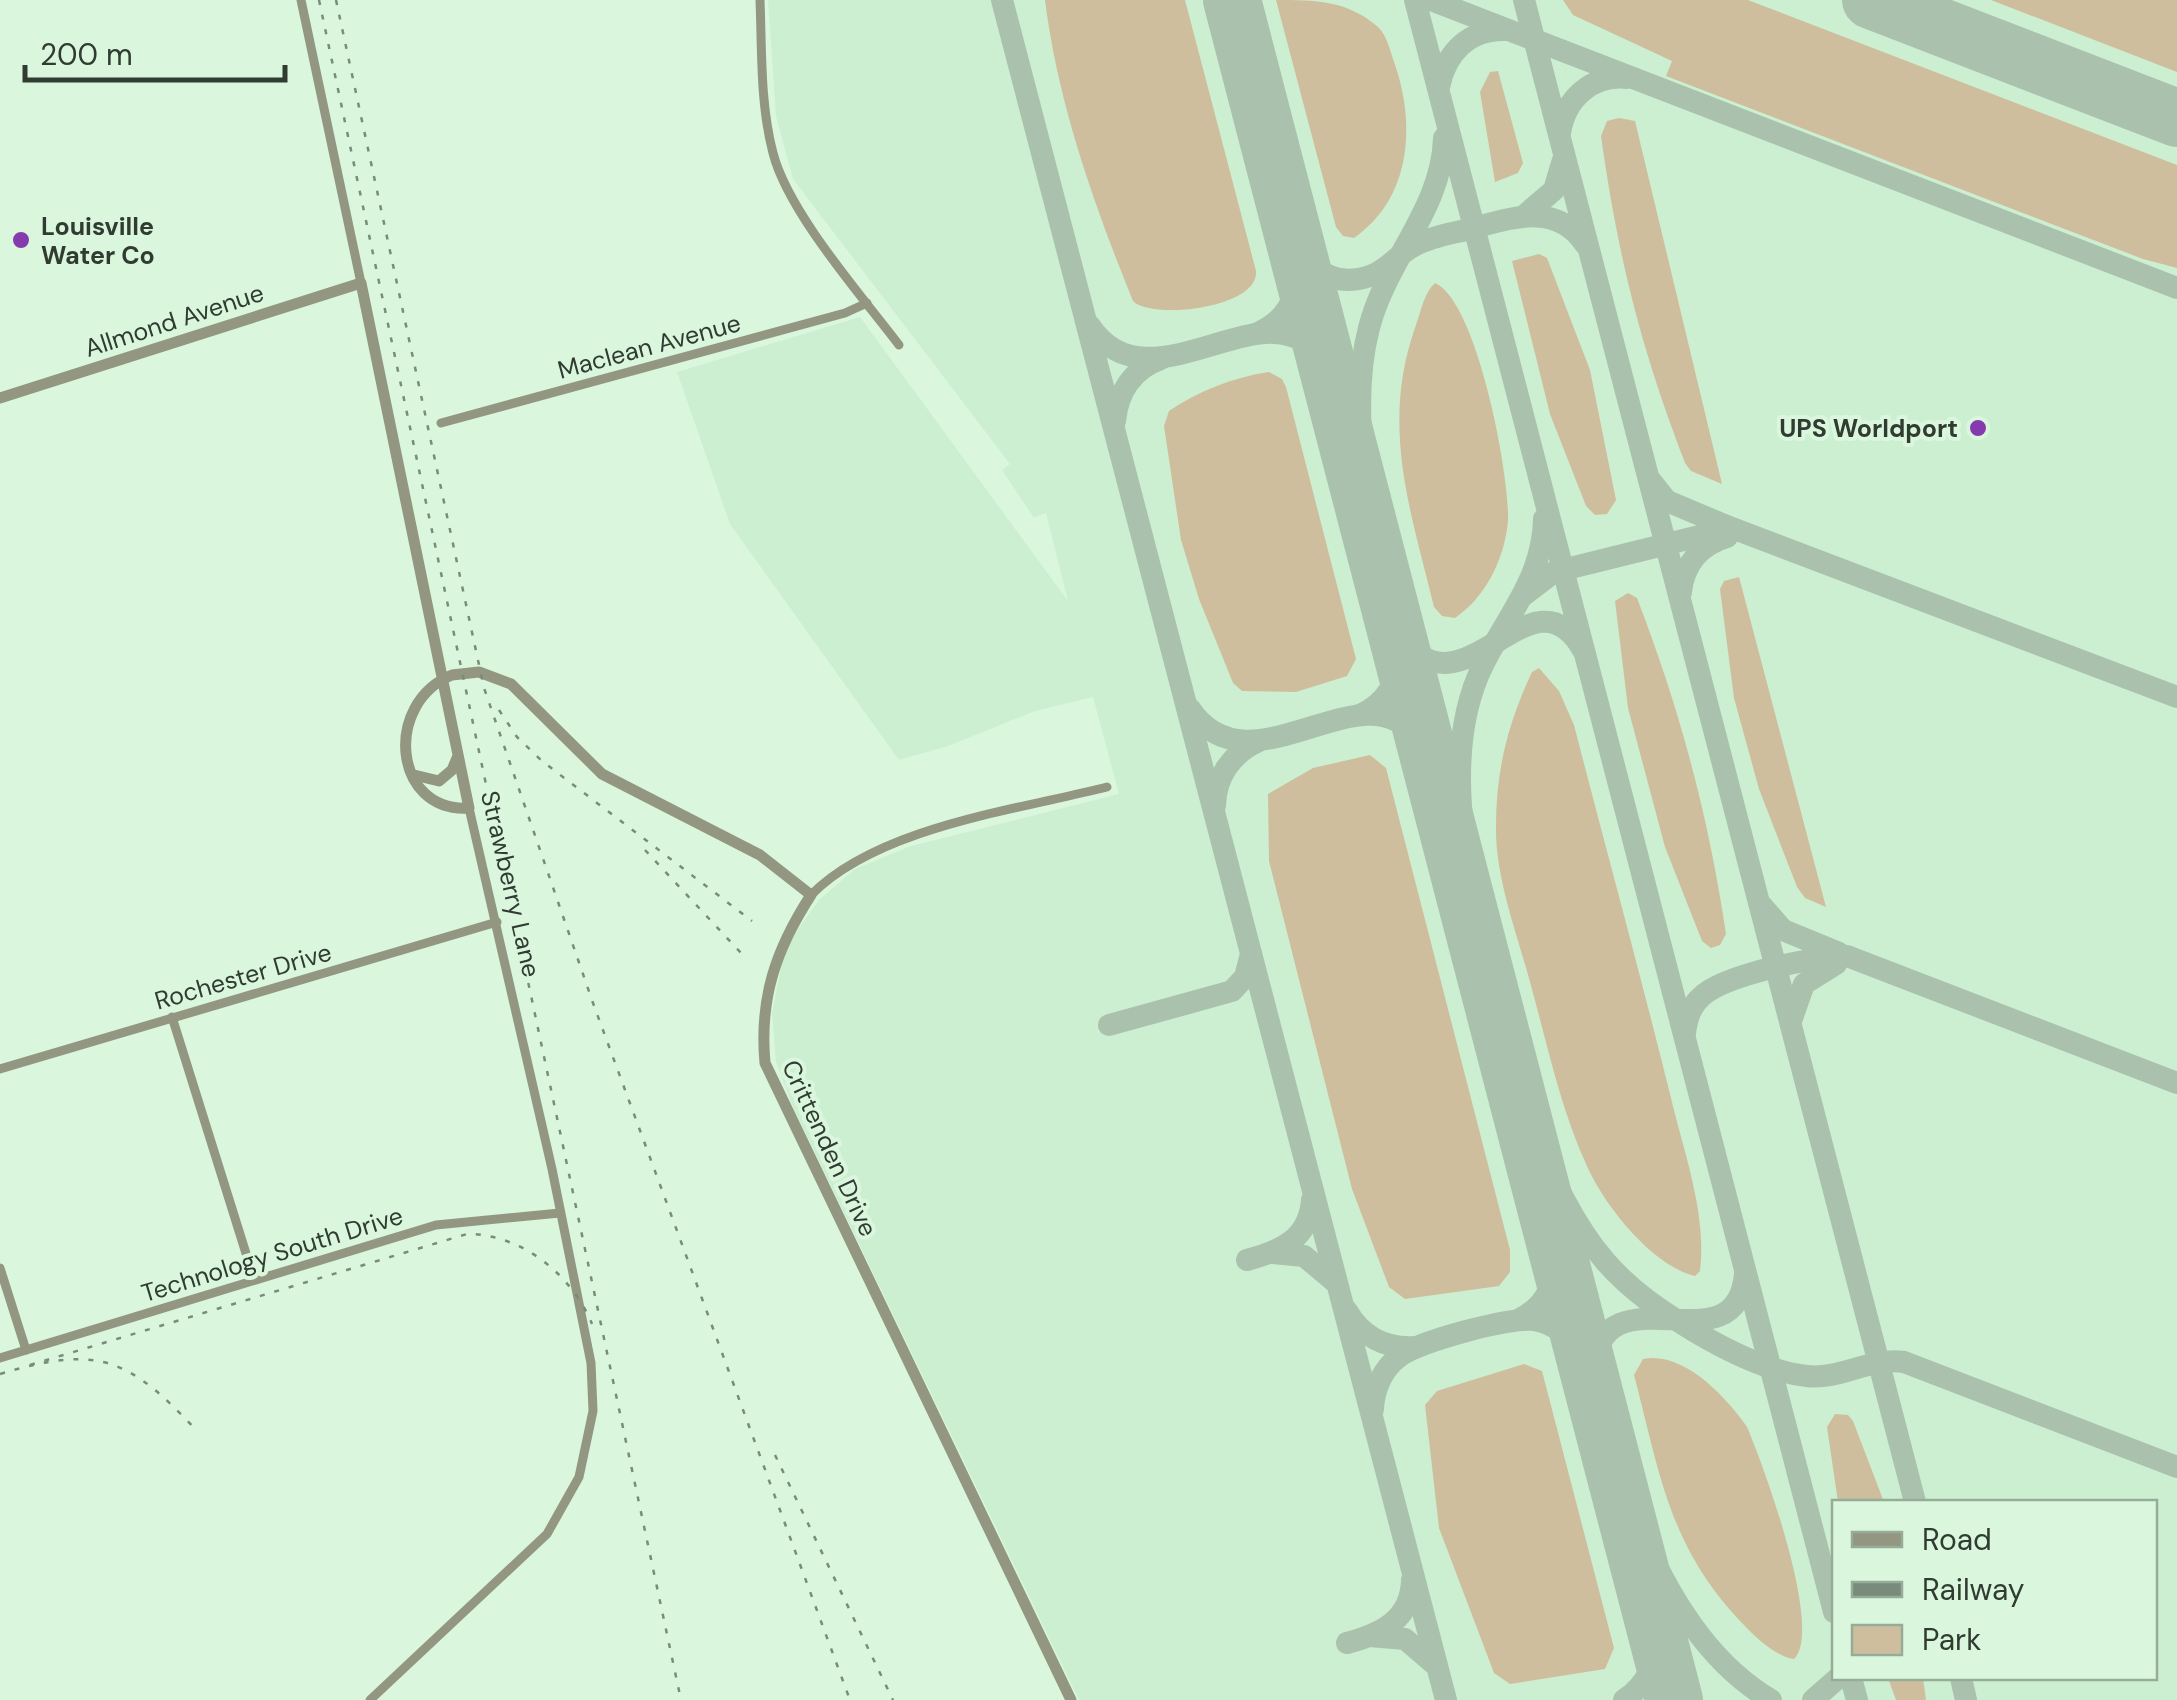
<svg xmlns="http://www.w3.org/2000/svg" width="2177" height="1700" font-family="'DM Sans',sans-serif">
  <rect width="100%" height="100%" fill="#daf7de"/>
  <!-- built -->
  <path fill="#cbefd0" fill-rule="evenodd" d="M768,0H2177V1700H1079L793,1107L776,1062L772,1013L783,957L798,929L819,900L855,869L911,846L1119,794L1093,697L1035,711L948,746L899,760L730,524L677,372L860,317L1068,601L1046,513L1034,518L1002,470L1010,464L793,179L776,116ZM1834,1502H2154V1678H1834Z"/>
  <!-- green -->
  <g fill="#cfbe9d">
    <path d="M1045,0H1185L1256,271C1259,309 1150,320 1133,301C1094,205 1058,104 1045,0Z"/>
    <path d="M1276,0C1315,0 1347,0 1378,27C1387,36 1390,50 1394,62C1416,123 1412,198 1354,238L1343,236L1336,227Z"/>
    <path d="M1563,0H1748L2177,165V268L2143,259L1666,76L1672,61L1573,15Z"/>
    <path d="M1991,0H2177V72Z"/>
    <path d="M1498,71L1523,163L1518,173L1495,182L1480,92L1490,72Z"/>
    <path d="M1619,118L1635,121L1722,484L1691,471L1685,463C1641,349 1618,257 1601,136L1607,121Z"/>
    <path d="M1539,254L1547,258L1590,370L1616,500L1607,514L1595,515L1586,506L1550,414L1512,261Z"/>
    <path d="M1435,283C1477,301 1510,476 1508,520C1505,558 1486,597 1455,618L1442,616L1434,607C1410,508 1380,425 1416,325C1421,311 1424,293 1435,283Z"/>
    <path d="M1269,372L1282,379L1286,387L1356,659L1347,676L1296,692L1242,691L1233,683L1199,599L1181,540L1164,426L1169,411C1198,391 1234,377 1269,372Z"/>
    <path d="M1739,577L1826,907L1805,898L1797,887L1759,789L1734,698L1720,589L1724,581Z"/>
    <path d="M1628,593L1637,598C1680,710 1708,814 1726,934L1720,945L1711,948L1702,941L1665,847L1628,708L1615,601Z"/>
    <path d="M1539,668L1559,691L1574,725C1606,849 1640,973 1671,1098C1684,1153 1707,1214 1700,1271L1695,1276C1652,1266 1603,1204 1586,1164C1560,1107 1547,1043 1530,982C1517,933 1495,877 1496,826C1496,770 1508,723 1532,672Z"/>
    <path d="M1370,755L1386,768L1510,1250V1272L1499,1286L1405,1299L1389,1287L1352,1189L1269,861L1268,794L1313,768Z"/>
    <path d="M1643,1359C1684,1351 1726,1397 1747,1427C1763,1464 1824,1630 1794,1659C1776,1656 1757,1639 1744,1625C1669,1548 1660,1474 1634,1375Z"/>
    <path d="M1524,1364L1542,1371L1614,1648L1605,1669L1510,1684L1494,1673L1439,1528L1425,1405L1437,1391Z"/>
    <path d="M1835,1414L1848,1415L1853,1421L1884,1502H1838L1827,1427Z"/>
    <path d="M1888,1678H1923L1926,1700H1896Z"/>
  </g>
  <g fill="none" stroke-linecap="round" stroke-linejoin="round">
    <!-- taxiway -->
    <g stroke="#aac2ad" stroke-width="22">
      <path d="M1002,0L1446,1700"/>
      <path d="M1415,0L1834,1612"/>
      <path d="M1431,0L2177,288"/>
      <path d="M1524,0L1915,1502"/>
      <path d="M1439,87C1446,52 1469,29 1506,30"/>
      <path d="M1560,133C1565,99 1592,74 1627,78"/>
      <path d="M1274,157C1286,205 1297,300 1370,276C1388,270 1398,254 1414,246C1430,237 1449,234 1466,230C1508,219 1556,200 1585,244"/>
      <path d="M1525,215L1554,190L1563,160"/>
      <path d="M1090,326C1151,417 1273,275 1322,363C1336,388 1339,425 1346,453"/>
      <path d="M1258,333C1297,315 1302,283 1292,245"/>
      <path d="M1115,421C1118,392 1133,369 1161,359"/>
      <path d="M1651,481L1667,501L1729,527"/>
      <path d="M1681,592C1684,564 1700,545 1727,537"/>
      <path d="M1524,595L1554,572L1732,528L2177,697"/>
      <path d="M1399,633C1462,728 1531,558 1583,650"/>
      <path d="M1190,709C1250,798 1364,663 1417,739C1435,765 1439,806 1446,836"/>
      <path d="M1360,715C1386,703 1399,681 1398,653"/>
      <path d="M1426,740C1395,624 1338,445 1369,328C1386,260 1442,209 1444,138"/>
      <path d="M1215,805C1216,776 1232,753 1259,741"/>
      <path d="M1463,886C1494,999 1528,1172 1605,1261C1631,1291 1661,1311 1694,1331C1726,1350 1770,1372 1807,1376C1840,1380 1870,1357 1904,1362L2177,1467"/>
      <path d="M1473,899C1460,824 1448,736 1483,665C1507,616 1543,577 1544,519"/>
      <path d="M1762,906L1783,930L1839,953"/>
      <path d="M1791,1021L1804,984L1836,964"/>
      <path d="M1109,1025L1232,991L1245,977L1251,954"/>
      <path d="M1685,1033C1687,1019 1690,1007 1701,997C1723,975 1815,956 1847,956L2177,1083"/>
      <path d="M1273,1253L1304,1256L1334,1281"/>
      <path d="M1247,1260C1281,1251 1309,1239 1312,1200"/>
      <path d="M1563,1269C1600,1407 1639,1623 1771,1700"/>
      <path d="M1347,1311C1362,1337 1386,1349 1416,1347"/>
      <path d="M1518,1320C1579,1290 1547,1225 1535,1175"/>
      <path d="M1593,1372C1601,1262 1736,1374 1745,1274"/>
      <path d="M1373,1409C1374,1388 1383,1368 1400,1356C1420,1341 1510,1317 1534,1320C1555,1323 1572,1338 1581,1356"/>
      <path d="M1370,1636L1405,1639L1433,1663"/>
      <path d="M1347,1643C1381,1634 1411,1620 1412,1580"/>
      <path d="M1851,1678L1857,1700"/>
      <path d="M1961,1678L1966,1700"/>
      <path d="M1624,1700C1648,1684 1657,1662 1656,1633"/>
      <path d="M1813,1700L1838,1678"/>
    </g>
    <!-- runway -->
    <g stroke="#aac2ad" stroke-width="58">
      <path d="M1232,0L1674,1700"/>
      <path d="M1871,0L2177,118"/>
    </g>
    <!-- minor -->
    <g stroke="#939781" stroke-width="9">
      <path d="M301,0L361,283"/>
      <path d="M760,0C762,50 760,104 773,153C788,212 861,295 899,345"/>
      <path d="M441,423L845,313L867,303"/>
      <path d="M811,895C878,827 1016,810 1107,787"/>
      <path d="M172,1017L254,1279"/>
      <path d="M0,1069L497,922"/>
      <path d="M0,1268L26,1350"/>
      <path d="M0,1358L436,1225L560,1213"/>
      <path d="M370,1700L547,1534L579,1477L593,1411L591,1363L552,1169L469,808"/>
    </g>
    <!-- tertiary -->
    <g stroke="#939781" stroke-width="11">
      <path d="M0,398L361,283C397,458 433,633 469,808C393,813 383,703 452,675L479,672L511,684L602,774L760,855L811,895C776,949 759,998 765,1063L1071,1700"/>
      <path d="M414,775L439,781L452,770L457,758"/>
    </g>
    <!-- rail -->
    <g stroke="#798c7c" stroke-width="2.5" stroke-dasharray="5 10" stroke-linecap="butt">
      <path d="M319,0L681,1700"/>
      <path d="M336,0L484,688L593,1003L850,1700"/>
      <path d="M499,710L517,737L542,761L752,921"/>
      <path d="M645,850L741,953"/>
      <path d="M30,1365L467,1234C522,1234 572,1275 592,1324"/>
      <path d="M0,1374C99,1344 129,1358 198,1432"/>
      <path d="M775,1455L893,1700"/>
    </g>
  </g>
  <!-- markers -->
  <g fill="#853bad" stroke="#daf7de" stroke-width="4">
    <circle cx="21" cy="240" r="10"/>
    <circle cx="1978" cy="428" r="10"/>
  </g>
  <g text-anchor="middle" stroke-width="8" stroke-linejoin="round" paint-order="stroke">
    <!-- poi labels -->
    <g font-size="25" font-weight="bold" fill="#303c32" stroke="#daf7de" text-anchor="start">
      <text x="41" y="235">Louisville<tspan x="41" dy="29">Water Co</tspan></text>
      <text x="1958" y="437" text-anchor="end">UPS Worldport</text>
    </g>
    <!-- street labels -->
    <g font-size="25" fill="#303c32" stroke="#daf7de">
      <text transform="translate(174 320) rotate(-18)" y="9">Allmond Avenue</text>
      <text transform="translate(649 346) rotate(-15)" y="9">Maclean Avenue</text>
      <text transform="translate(511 884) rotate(77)" y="9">Strawberry Lane</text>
      <text transform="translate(243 976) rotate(-16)" y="9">Rochester Drive</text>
      <text transform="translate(830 1148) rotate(65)" y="9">Crittenden Drive</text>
      <text transform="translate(272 1254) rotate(-17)" y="9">Technology South Drive</text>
    </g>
  </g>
  <!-- legend -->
  <rect x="1832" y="1500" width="325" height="180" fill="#daf7de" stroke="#96ac99" stroke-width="2.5"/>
  <rect x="1852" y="1532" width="50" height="15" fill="#939781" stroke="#96ac99" stroke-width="2.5"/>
  <text x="1922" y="1550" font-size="30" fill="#303c32">Road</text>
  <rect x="1852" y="1582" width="50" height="15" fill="#798c7c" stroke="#96ac99" stroke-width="2.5"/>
  <text x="1922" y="1600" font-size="30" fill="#303c32">Railway</text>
  <rect x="1852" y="1625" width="50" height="30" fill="#cfbe9d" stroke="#96ac99" stroke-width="2.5"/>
  <text x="1922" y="1650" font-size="30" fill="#303c32">Park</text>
  <!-- scale -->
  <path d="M25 65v15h260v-15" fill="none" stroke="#303c32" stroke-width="5"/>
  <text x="40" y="65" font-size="30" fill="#303c32" stroke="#daf7de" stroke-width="8" paint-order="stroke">200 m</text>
</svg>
